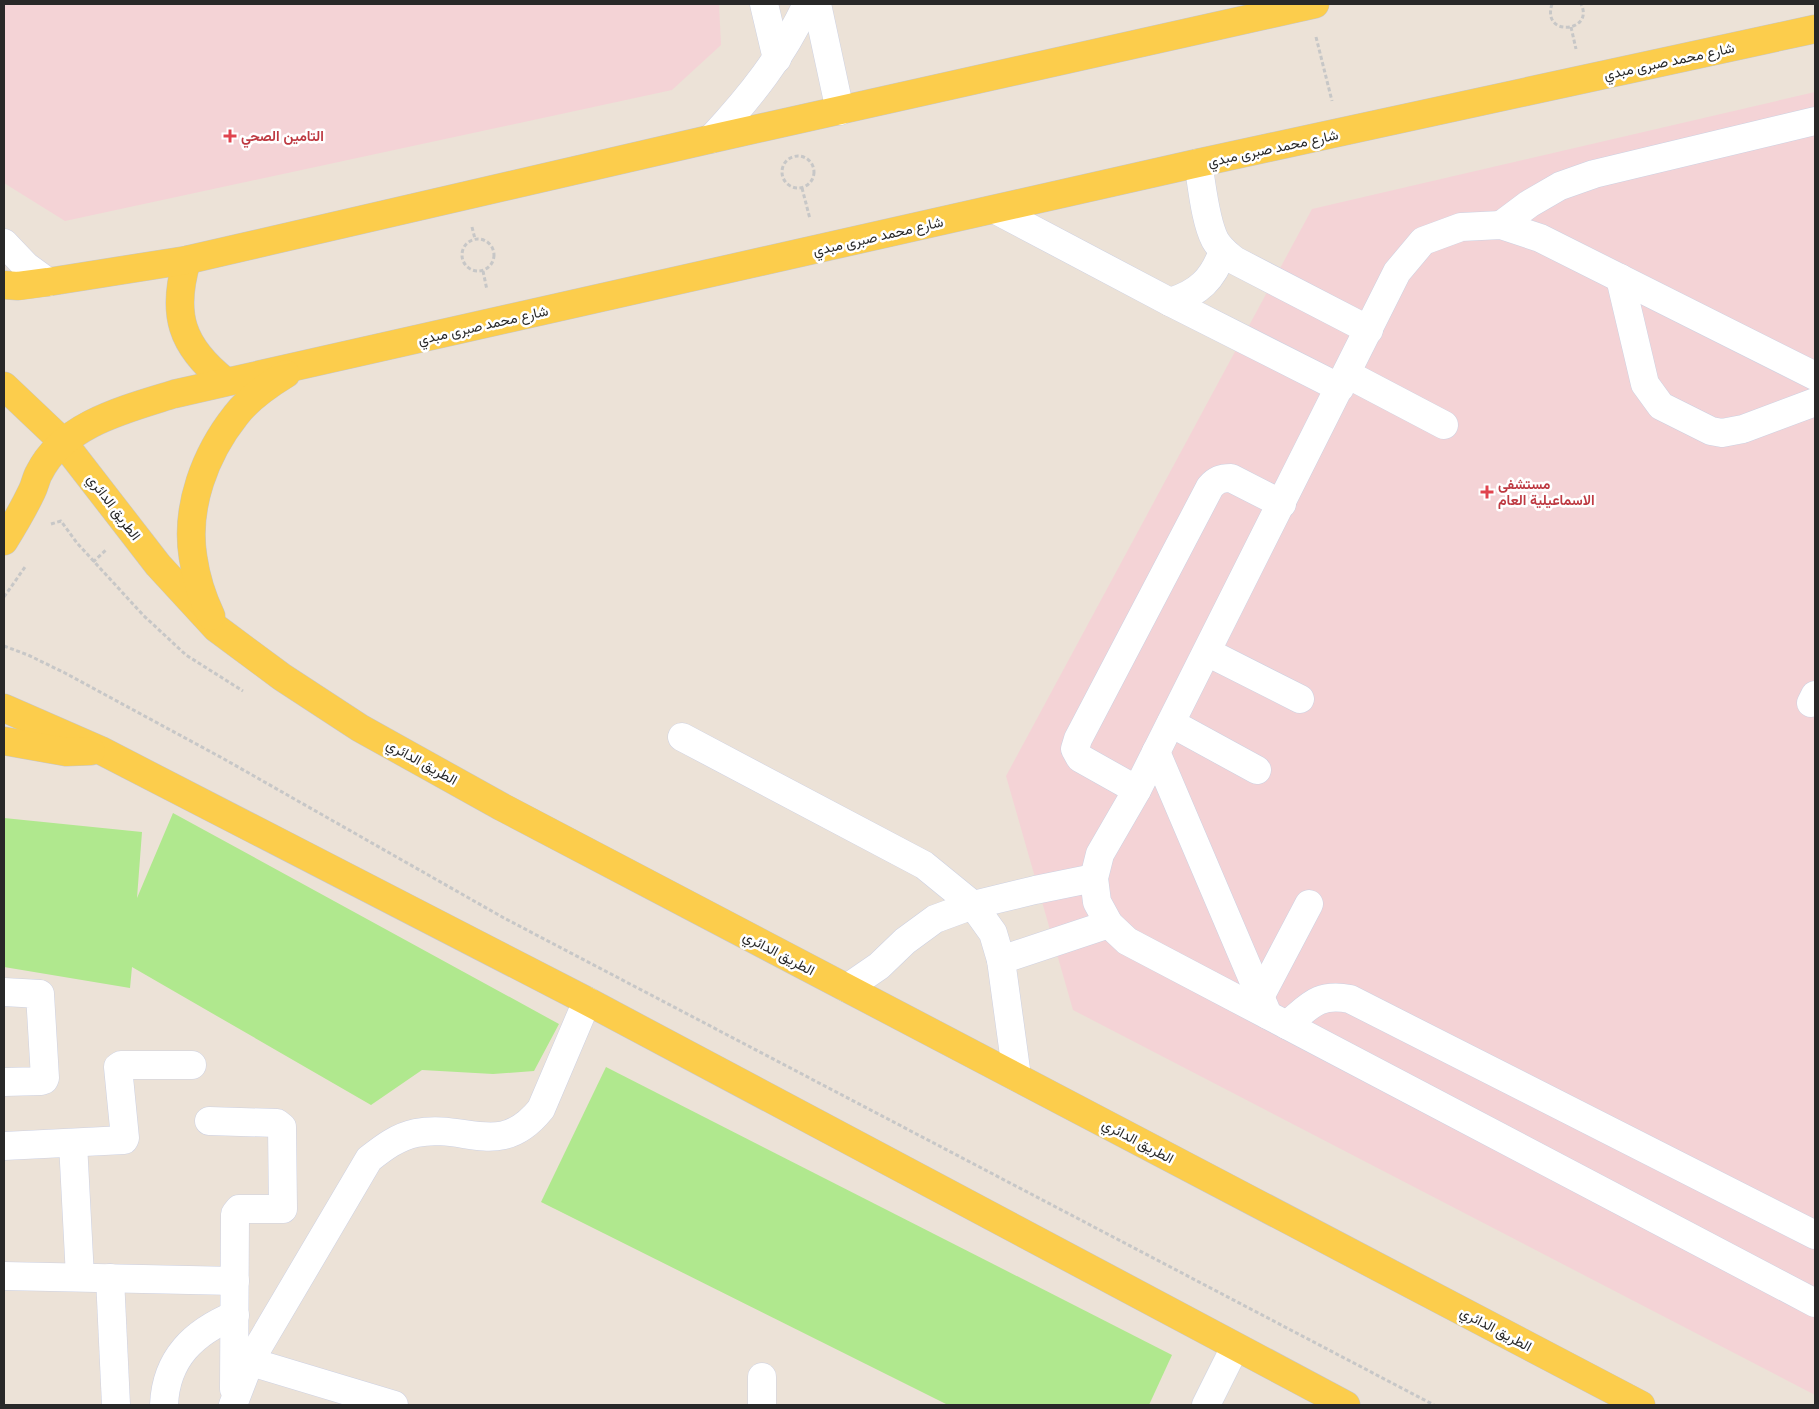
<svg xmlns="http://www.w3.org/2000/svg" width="1819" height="1409" font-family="'Nunito Sans',Vazirmatn,sans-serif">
  <rect width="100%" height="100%" fill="#ece2d7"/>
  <!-- medical -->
  <g fill="#f4d3d6">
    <path d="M4,4H719L721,45L672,90L65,221L4,183Z"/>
    <path d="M1815,92V1395L1073,1010L1006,776L1312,209Z"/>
  </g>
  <!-- green -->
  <g fill="#b0e88e">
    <path d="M173,813L559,1024L534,1071L493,1074L422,1070L371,1105L132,967L130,988L4,967V818L142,832L137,898Z"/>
    <path d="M606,1067L1172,1355L1149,1405H948L541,1202Z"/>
  </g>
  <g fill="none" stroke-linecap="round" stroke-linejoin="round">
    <!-- minor casing -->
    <g stroke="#cdd1e2" stroke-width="29">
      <g id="minor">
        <path d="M764,4L777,59"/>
        <path d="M817,4L840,111"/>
        <path d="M711,139C751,96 782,57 807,4"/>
        <path d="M1198,163C1202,185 1205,221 1215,240C1220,249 1227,254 1234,260L1369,330"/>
        <path d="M996,210L1170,302L1340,388"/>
        <path d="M1501,225L1529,204L1560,186L1594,174L1815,121"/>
        <path d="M4,243L26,266L48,282"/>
        <path d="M1620,278L1645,384L1661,406L1711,431L1722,433L1743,429L1815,402"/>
        <path d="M1170,302C1199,293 1213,279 1223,251"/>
        <path d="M1347,374L1444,425"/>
        <path d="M1815,376L1540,238L1501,225L1461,227L1423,241L1397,272L1137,790L1100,854L1094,878L1097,902L1109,924L1127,941L1815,1303"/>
        <path d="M1207,652L1300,699"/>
        <path d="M1811,703L1815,695"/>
        <path d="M1171,723L1257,770"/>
        <path d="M682,737L924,865L973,905L993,933L1001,960L1017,1077"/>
        <path d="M1156,752L1268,1015"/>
        <path d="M1137,790L1080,758L1075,749L1078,739L1210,487C1216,480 1221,478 1231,478L1282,504"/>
        <path d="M1001,960L1109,924"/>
        <path d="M847,988L879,966L905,941L935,919L973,905L1035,890L1094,878"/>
        <path d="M4,992L40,994L45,1078L44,1080L41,1081L4,1082"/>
        <path d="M1260,997L1309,904"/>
        <path d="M1287,1025C1310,1006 1317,993 1350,999L1815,1235"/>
        <path d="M209,1121L277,1123L282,1127L283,1209H239L235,1214L234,1389"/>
        <path d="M73,1143L80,1277"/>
        <path d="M4,1146L124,1140L125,1138L118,1067L121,1065H192"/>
        <path d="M4,1276L235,1281"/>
        <path d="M110,1278L116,1405"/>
        <path d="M251,1362L394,1405"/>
        <path d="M762,1377V1405"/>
        <path d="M164,1405C166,1358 194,1332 235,1315"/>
        <path d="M233,1405L245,1374L257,1349L369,1159C383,1148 397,1137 416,1133C466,1123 500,1160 541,1109L587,1001"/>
        <path d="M1206,1405L1235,1347"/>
      </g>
    </g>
    <!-- major casing -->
    <g stroke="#c7c7c7" stroke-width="29">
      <g id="major">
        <path d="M187,260C171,314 181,346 225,381"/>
        <path d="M4,285L18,286L48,282L187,260L711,139L1315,4"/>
        <path d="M4,386L62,441L158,565L216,628L282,677L360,728L502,807L1641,1405"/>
        <path d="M4,541C14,525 24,508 32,491C35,485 36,478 39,473C63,424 126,409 174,394L1198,163L1815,29"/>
        <path d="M211,616C202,597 196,578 193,557C185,507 205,454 236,415C249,398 268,385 286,374"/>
        <path d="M4,708L100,750L587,1001L1346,1405"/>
        <path d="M4,741L66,752L91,751"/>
      </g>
    </g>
    <!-- path -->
    <g stroke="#c7c7c7" stroke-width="3" stroke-dasharray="4 2.5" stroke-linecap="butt">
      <path d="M1552,4C1541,38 1595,32 1581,4"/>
      <path d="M1571,27L1576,49"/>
      <path d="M1316,37L1332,101"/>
      <circle cx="798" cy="172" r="16"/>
      <path d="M802,188L810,219"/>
      <path d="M472,227L475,239"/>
      <circle cx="478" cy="255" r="16"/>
      <path d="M483,271L487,290"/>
      <path d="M51,524L61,521L77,543L143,615L186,655L243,691"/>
      <path d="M93,562L106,550"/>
      <path d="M4,597L25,567"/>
      <path d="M4,646L28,655L65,673L224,759L504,918L1434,1405"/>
    </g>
    <!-- minor -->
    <use href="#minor" stroke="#fff" stroke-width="28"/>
    <!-- major -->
    <use href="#major" stroke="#fccd4c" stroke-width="28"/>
  </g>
  <!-- markers -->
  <g fill="#e0444e" stroke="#fff" stroke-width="2">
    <path d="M227.5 128.5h5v5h5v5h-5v5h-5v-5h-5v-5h5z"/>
    <path d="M1484.5 484.5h5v5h5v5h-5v5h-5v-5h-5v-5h5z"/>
  </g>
  <g text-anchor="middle" stroke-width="5" stroke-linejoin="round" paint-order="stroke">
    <!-- street labels -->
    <g font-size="14" fill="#282828" stroke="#fff">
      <text transform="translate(1669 61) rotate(-12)" y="5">شارع محمد صبرى مبدي</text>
      <text transform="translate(1273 148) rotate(-12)" y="5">شارع محمد صبرى مبدي</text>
      <text transform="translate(878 236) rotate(-13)" y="5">شارع محمد صبرى مبدي</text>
      <text transform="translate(483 325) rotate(-13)" y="5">شارع محمد صبرى مبدي</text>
      <text transform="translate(114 507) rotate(53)" y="5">الطريق الدائري</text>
      <text transform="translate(422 762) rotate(29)" y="5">الطريق الدائري</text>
      <text transform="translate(779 953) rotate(28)" y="5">الطريق الدائري</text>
      <text transform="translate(1138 1141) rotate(28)" y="5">الطريق الدائري</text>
      <text transform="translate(1496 1329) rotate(28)" y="5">الطريق الدائري</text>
    </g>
    <!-- health labels -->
    <g font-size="14" font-weight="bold" fill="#be3a42" stroke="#fff" text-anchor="start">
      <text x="241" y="141">التامين الصحي</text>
      <text x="1498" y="489">مستشفى<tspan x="1498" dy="16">الاسماعيلية العام</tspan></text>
    </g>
  </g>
  <!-- border -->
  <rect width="1819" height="1409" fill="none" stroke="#282828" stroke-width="10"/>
</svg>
